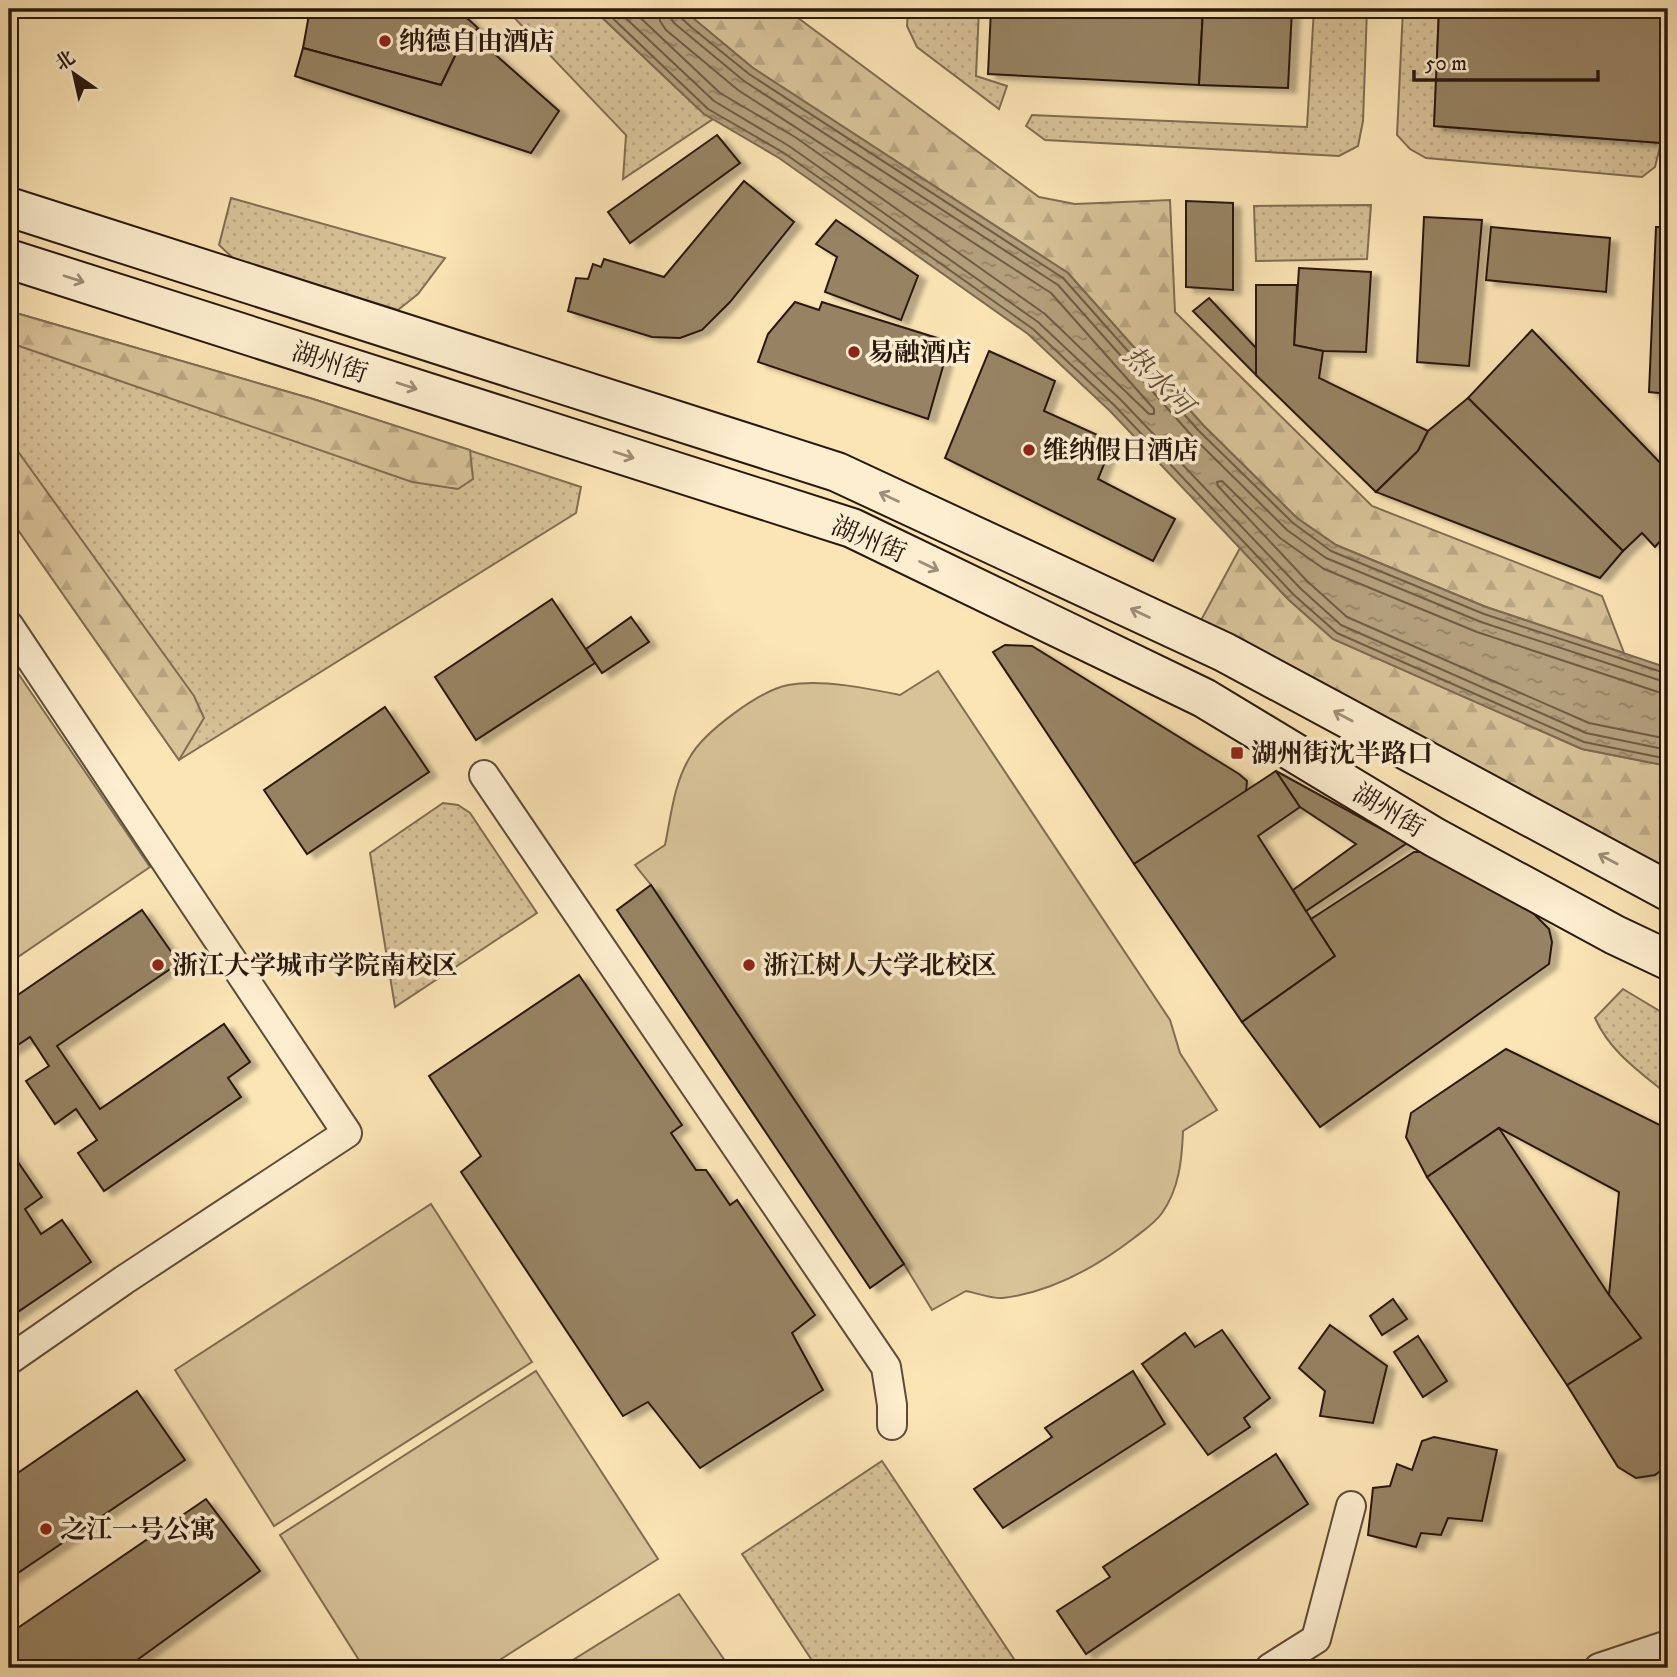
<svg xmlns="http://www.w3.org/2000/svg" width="1677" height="1677" font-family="'IM FELL DW Pica','Noto Serif SC',serif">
  <defs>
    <pattern id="green-dots" width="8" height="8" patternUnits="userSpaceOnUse" patternTransform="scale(1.75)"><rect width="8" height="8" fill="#d8c298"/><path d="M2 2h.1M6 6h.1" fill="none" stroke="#b9a682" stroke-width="1.8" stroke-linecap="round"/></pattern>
    <pattern id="forest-firs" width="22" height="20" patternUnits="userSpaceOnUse" patternTransform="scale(1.75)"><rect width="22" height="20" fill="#d8c298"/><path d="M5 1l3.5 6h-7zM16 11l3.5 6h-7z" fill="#b9a682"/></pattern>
    <pattern id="water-ripples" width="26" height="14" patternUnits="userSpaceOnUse" patternTransform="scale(1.75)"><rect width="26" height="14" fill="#b49f7c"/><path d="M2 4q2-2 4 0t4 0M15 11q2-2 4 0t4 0" fill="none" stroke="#928164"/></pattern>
    <filter id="shadow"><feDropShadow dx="8" dy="4.5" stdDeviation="2" flood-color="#0004"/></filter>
  </defs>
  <rect width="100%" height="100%" fill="#fce5b5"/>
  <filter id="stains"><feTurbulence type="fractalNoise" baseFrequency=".00286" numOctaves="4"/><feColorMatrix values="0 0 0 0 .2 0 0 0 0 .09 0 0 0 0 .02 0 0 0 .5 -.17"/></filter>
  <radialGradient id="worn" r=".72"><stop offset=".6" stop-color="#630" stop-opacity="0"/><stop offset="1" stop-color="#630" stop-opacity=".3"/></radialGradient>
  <!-- green -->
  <g fill="url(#green-dots)" stroke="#806d52" stroke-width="2">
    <path d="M506,9H593L704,114L713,119L623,179L626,135Z"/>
    <path d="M908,9H979L976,76L1007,86L999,109L917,47L907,26Z"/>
    <path d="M1314,9H1367L1363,121L1358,146L1339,156L1045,140L1026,126L1032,115L1307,127Z"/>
    <path d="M1403,9H1439L1434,126L1661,143L1655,167L1642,177L1426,158L1410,149L1397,135Z"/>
    <path d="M231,198L445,258L418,294L398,310L234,259L219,245Z"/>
    <path d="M1371,205L1367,259L1256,261L1254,206Z"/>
    <path d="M9,311L313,399L581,487L576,513L179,760L9,517Z"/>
    <path d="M443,803L458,805L470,813L537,913L395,1007L370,853Z"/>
    <path d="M1623,989L1668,1016V1095C1640,1072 1610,1052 1595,1018Z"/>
    <path d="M882,1461L1020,1668H817L742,1554Z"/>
  </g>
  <!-- forest -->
  <g fill="url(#forest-firs)" stroke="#806d52" stroke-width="2">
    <path d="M682,9H786L1039,197L1075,204L1170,200L1175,312L1372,506L1602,596L1624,653L1486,607L1336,545L1297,518L1203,425L1068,273L753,68Z"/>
    <path d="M9,311L313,399L470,450L473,479L458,489L412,482L22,347L9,342Z"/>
    <path d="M9,439L194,696L204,718L179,760L9,517Z"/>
    <path d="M1240,548L1289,600L1333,639L1582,749L1668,766V868L1615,843L1200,622Z"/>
  </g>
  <!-- pitch -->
  <g fill="#d8c298" stroke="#806d52" stroke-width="2">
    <path d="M9,660L150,867L9,963Z"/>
    <path d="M938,671L1170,1020L1180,1053L1217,1110L1183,1131C1182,1160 1179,1189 1162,1213C1155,1223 1143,1231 1134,1238C1095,1268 1052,1292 1003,1298C991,1299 977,1293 966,1291L932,1310L904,1264L651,885L635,865L665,845C671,816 674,783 690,757C704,732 759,691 788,685C822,679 866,688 900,695Z"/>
    <path d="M431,1204L532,1362L274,1526L175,1370Z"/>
    <path d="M536,1371L658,1559L487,1668H364L280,1535Z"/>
    <path d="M679,1594L730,1668H560Z"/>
  </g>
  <!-- water -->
  <path fill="url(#water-ripples)" stroke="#7c6950" stroke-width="2" d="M593,9H682L753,68L1068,273L1203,425L1297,518L1336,545L1486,607L1668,668V766L1582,749L1333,639L1289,600L1110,411L1028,334L779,158L704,114Z"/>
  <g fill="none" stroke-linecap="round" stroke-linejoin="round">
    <!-- shore -->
    <g stroke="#6e5c44" stroke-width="2">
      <path d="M603,9L708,109L784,153L1033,329L1115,406L1294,595L1337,633L1584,742L1668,759"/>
      <path d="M616,9L714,101L789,146L1038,322L1121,400L1300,588L1341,625L1586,733L1668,750"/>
      <path d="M631,9L720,93L795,137L1045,314L1149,414H1154V409L1051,293L738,90L666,30L660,21L658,9"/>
      <path d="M669,9L670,17L674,23L744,81L1058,285L1192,436L1287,530L1326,558L1481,622L1668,683"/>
      <path d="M678,9L679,16L691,27L749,74L1063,278L1198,430L1293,523L1331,551L1484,614L1668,674"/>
      <path d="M1668,694L1658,692L1477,632L1324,569L1280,538L1222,481L1217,482L1218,486L1307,581L1347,617L1589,723L1668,739"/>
    </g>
  </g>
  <!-- building -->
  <g fill="#978364" stroke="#29180d" stroke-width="2" filter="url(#shadow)">
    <path d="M310,9H457L478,28L457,52L441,85L303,48Z"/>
    <path d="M991,9H1203L1199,85L988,74Z"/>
    <path d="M1203,9H1292L1288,88L1199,85Z"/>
    <path d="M1439,9H1668L1661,143L1434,126Z"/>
    <path d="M472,34L559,111L531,153L295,76L303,48L441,85L457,52Z"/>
    <path d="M717,135L740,163L630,243L608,212Z"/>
    <path d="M744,181L794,222L730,302L702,330L680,338L652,337L568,311L576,278L588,279L593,264L601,267L604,259L664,277Z"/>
    <path d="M1186,201L1233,203V290L1186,287Z"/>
    <path d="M1424,217L1482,220L1469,366L1417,362Z"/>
    <path d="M836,220L918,276L901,320L825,292L837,257L816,244Z"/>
    <path d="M1491,227L1610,238L1606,292L1486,280Z"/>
    <path d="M1656,227H1668V394L1649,392Z"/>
    <path d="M1299,268L1371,272L1366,352L1323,351L1294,345Z"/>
    <path d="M1256,285H1297L1294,345L1323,351L1319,378L1428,431L1418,451L1376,492L1256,375Z"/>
    <path d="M1209,298L1256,348V375L1193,311Z"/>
    <path d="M795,302L819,310L822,302L950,342L928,419L758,362L768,334Z"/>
    <path d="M1532,330L1668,471V532L1655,547L1642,533L1623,551L1468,398Z"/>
    <path d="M989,351L1055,381L1044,411L1113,442L1098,479L1175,519L1153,561L945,458Z"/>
    <path d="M1468,398L1623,551L1600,578L1376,492L1418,451L1428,431Z"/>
    <path d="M552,599L595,663L476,740L435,677Z"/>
    <path d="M631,617L649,642L602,673L586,649Z"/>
    <path d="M1005,645L1032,646L1239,774L1247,781L1246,792L1134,864L993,652Z"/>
    <path d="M385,707L429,772L307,854L264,790Z"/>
    <path d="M1276,771L1300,807L1258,836L1335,956L1242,1022L1134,864Z"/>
    <path d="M1276,771L1407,843L1306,911L1293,890L1356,844L1300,807Z"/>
    <path d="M1414,852H1429L1534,914L1549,929L1552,942L1549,964L1320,1127L1242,1022L1335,956L1311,919Z"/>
    <path d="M651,885L904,1264L870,1288L617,910Z"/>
    <path d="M142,910L179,963L57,1046L100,1109L224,1024L250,1062L228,1078L241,1097L104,1191L78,1153L97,1140L76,1109L55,1124L26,1081L49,1066L30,1037L9,1051V1001Z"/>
    <path d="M579,975L682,1125L671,1133L696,1170H706L730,1205L737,1200L815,1315L792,1333L823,1390L700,1468L648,1402L623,1416L461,1172L481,1156L429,1076Z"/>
    <path d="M1506,1049L1668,1129V1465L1655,1475L1636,1478L1618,1467L1567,1385L1641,1338L1609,1295L1619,1192L1499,1128L1427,1177L1406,1137L1411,1113Z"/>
    <path d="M1499,1128L1609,1295L1641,1338L1567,1385L1427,1177Z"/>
    <path d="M9,1149L42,1197L25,1209L41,1234L62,1220L91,1262L9,1318V1243L15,1239L9,1229Z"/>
    <path d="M1393,1299L1407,1319L1382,1335L1370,1316Z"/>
    <path d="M1330,1325L1387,1366L1373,1423L1320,1416L1325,1391L1299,1368Z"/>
    <path d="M1222,1330L1270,1398L1244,1418L1250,1427L1208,1455L1142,1364L1185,1333L1195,1347Z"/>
    <path d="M1418,1336L1447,1381L1423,1397L1394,1352Z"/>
    <path d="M1133,1371L1165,1424L1003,1528L974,1489L1052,1437L1045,1428Z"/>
    <path d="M137,1391L185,1460L9,1579V1479Z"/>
    <path d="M1434,1437L1497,1450L1482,1521L1448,1518L1441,1535L1421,1533L1416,1547L1368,1535L1373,1488L1390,1486L1397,1464L1412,1470L1422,1441Z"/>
    <path d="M1276,1454L1308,1504L1086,1654L1057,1611L1110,1577L1103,1567Z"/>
    <path d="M206,1499L260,1571L126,1668H9V1634Z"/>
  </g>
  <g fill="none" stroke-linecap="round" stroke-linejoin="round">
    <!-- minor casing -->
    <g stroke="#5e4b37" stroke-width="32">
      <g id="minor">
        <path d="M9,626L347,1133L124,1280L9,1360"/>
        <path d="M484,775L886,1367L892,1405V1425"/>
        <path d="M1270,1668L1316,1639L1351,1506"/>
        <path d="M1599,1668L1668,1645"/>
      </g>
    </g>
    <!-- secondary casing -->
    <g stroke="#29180d" stroke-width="42">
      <g id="secondary">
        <path d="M9,207L837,472L1224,652L1668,891"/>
        <path d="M9,259L852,528L1204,698L1434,837L1615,935L1668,960"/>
      </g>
    </g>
    <!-- minor -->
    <use href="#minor" stroke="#fdeecf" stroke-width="28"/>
    <!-- secondary -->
    <use href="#secondary" stroke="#fdeecf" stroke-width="38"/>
  </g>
  <!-- one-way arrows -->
  <defs><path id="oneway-shaft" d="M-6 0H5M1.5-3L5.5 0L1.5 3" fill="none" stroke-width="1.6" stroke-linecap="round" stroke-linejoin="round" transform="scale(1.75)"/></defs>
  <g stroke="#9e8e78">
    <use href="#oneway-shaft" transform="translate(74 279) rotate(18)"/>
    <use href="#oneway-shaft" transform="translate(407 386) rotate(18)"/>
    <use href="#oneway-shaft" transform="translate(624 455) rotate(18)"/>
    <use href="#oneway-shaft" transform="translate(889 497) rotate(-155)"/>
    <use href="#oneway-shaft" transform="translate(929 566) rotate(26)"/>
    <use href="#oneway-shaft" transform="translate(1140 613) rotate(-155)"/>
    <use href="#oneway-shaft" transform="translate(1343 716) rotate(-152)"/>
    <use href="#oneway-shaft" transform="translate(1608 859) rotate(-152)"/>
  </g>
  <!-- markers -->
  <g fill="#8f2418" stroke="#fdeecf" stroke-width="2.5">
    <circle cx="385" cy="41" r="7"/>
    <circle cx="854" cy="352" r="7"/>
    <circle cx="1029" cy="450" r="7"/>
    <rect x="1230" y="746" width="14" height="14" rx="3.5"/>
    <circle cx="158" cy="965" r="7"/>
    <circle cx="749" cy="965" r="7"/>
    <circle cx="46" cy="1529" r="7"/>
  </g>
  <g text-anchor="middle" stroke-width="7" stroke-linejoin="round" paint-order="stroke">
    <!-- poi labels -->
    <g font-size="26" font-weight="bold" fill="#29180d" stroke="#fdeecf" text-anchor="start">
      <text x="399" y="50">纳德自由酒店</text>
      <text x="868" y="361">易融酒店</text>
      <text x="1043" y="459">维纳假日酒店</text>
      <text x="1251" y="762">湖州街沈半路口</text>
      <text x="172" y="974">浙江大学城市学院南校区</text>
      <text x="763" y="974">浙江树人大学北校区</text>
      <text x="60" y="1538">之江一号公寓</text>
    </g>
    <!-- street labels -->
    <g font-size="26" fill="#29180d" stroke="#fdeecf">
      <text transform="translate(330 362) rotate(18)" y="9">湖州街</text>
      <text transform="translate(869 539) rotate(23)" y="9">湖州街</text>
      <text transform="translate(1389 810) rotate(31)" y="9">湖州街</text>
    </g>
    <!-- water labels -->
    <g font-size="28" font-style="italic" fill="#614e39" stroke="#fdeecf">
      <text transform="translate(1159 380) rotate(45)" y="10">热水河</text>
    </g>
  </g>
  <!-- margin -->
  <rect width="1677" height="1677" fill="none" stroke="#fce5b5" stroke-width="35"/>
  <rect x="10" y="10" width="1656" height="1656" fill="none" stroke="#29180d" stroke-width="3.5"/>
  <rect x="18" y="18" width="1642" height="1642" fill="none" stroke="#29180d" stroke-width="2"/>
  <!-- north arrow -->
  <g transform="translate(74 74) rotate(326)" stroke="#fdeecf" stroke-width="5" paint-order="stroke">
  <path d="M0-5L12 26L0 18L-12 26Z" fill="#29180d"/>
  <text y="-10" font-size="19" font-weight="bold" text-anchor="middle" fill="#29180d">北</text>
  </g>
  <!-- scale -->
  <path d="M1414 70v10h184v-10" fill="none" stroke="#29180d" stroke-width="3.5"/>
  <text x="1425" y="70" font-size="21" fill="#29180d" stroke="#fdeecf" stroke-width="5" paint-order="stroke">50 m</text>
  <rect width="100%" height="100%" filter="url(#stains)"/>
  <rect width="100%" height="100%" fill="url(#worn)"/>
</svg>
